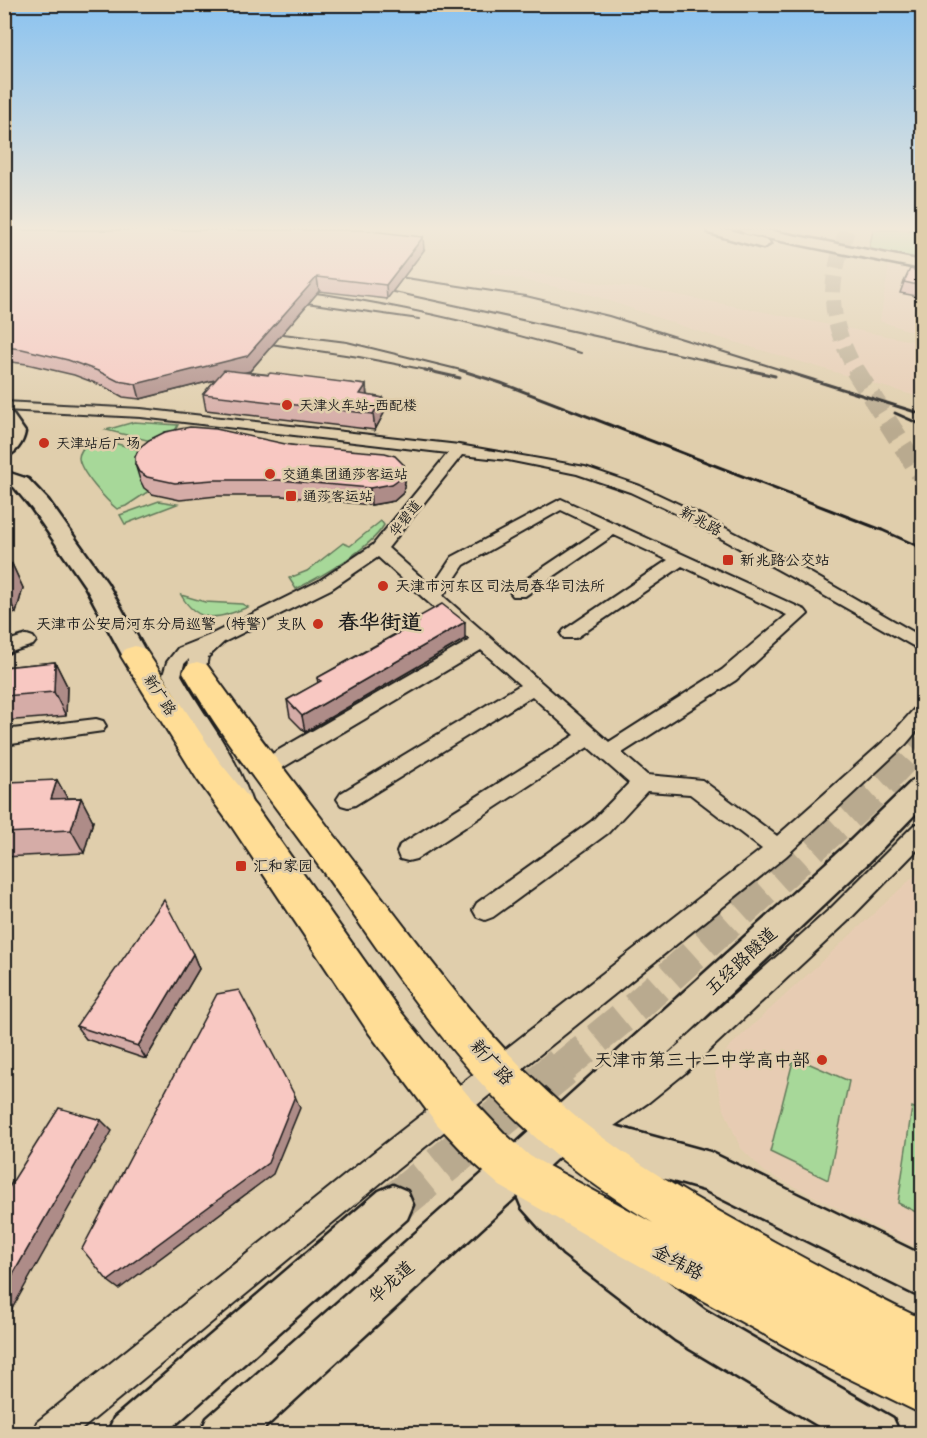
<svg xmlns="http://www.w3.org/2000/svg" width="927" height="1438" font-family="Pangolin,'LXGW WenKai TC',sans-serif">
  <rect width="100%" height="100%" fill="#e0ceac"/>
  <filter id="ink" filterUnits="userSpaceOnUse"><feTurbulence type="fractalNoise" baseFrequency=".0167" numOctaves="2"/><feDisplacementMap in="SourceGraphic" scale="12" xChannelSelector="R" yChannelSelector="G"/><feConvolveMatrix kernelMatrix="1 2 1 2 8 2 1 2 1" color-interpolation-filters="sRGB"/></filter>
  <g filter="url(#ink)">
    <!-- built -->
    <g fill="#e7ccb3">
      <path d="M889,266L922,272V335L880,321Z"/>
      <path d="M494,268L657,291L922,343V398L694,330L592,295L488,272Z"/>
      <path d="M922,869V1250L765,1172L740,1147L723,1107L715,1073L728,1048Z"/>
    </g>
    <!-- green -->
    <g fill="#a7d899" stroke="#627a5a" stroke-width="1.5">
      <path d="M873,230H922V259L869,250Z"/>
      <path d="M134,422L178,425L167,445L106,430Z"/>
      <path d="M92,438L155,453L139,473L140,480L149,491L126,506L117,509C107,501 80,472 79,458C79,450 87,444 92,438Z"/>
      <path d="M159,501L177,504L125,524L120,515Z"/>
      <path d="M381,521L384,525C370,549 322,576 296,589L289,578L307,571L343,543L350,546Z"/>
      <path d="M181,595L205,602L242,604L248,607C219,619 198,625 181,595Z"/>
      <path d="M794,1057L849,1081L828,1180L770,1152Z"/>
      <path d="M912,1107L922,1111V1215L898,1203Z"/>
    </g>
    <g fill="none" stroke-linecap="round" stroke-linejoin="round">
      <!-- secondary-tunnel-far4 -->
      <path stroke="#b9aa8f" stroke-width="16" stroke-dasharray="16 8" stroke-linecap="butt" d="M847,230C827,290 827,315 856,371"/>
      <!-- secondary-tunnel-far3 -->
      <path stroke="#b9aa8f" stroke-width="20" stroke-dasharray="20 10" stroke-linecap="butt" d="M855,370L922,476"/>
      <!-- secondary-tunnel-far2 -->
      <path stroke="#b9aa8f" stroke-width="26" stroke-dasharray="26 13" stroke-linecap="butt" d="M889,778L922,742"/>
      <!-- secondary-tunnel-far1 -->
      <path stroke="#b9aa8f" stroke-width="32" stroke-dasharray="32 16" stroke-linecap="butt" d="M560,1069L638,1005L890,777"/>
      <!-- secondary-tunnel -->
      <path stroke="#b9aa8f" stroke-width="41" stroke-dasharray="41 20" stroke-linecap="butt" d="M393,1205L562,1067"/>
      <!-- street casing -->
      <g stroke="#1c1c1c" stroke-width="4">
        <g id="street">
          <path d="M4,402L141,409L459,445L585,467L640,486L687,508L807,571L922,637V651L795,579L677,514L630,492L577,474L508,460L462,455L388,548L432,587L452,557L561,499L805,610L808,614L736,680L622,753L647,775L702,780L777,836L892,734L915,708L922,706V725L906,744L786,856L394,1172L76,1434H32L37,1422L374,1152L762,849L690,794L647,791L608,833L493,917L485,920L477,917L473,910L477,903L592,821L629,783L588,747L416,859L408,861L400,859L397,852L400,845L575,735L532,696L355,805L348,807L341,805L337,799L341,793L520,685L481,650L272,774L265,776L258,774L255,768L258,762L470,640L378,557L331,589L224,642L208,657L204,677L197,679L190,677L188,672L189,659L184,664L181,675C206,720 238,756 253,806L249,812L242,815L235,812L213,757L163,675L167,662L178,648L208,636L319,581L373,545L448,453L141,417L4,410ZM561,510L601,529L513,588L510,592L513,596H525L614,535L668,560L564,630L561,634L564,638H576L682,566L787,615L722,670L609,742L443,596L464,565Z"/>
          <path d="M27,635L33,637L36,641L33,645L4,654V642Z"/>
          <path d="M96,719L103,721L106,726L103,731L4,745V730Z"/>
          <path d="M922,822V845L847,922L685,1073L649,1102L614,1126L575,1139L565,1135L561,1125L565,1115L598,1104L631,1084L667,1055L831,908L914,825Z"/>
        </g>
      </g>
      <!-- secondary casing -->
      <g stroke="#1c1c1c" stroke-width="5">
        <g id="secondary">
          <path d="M707,230H730L768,241L770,244L763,248L709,233Z"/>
          <path d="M739,230H767L922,261V269L746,234Z"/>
          <path d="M4,410L11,412L25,432C23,443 16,454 4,457Z"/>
          <path d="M4,471L28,479L48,500L107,583L148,656L144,662L135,665L126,662L85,586L32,509L14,487L4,484Z"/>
          <path d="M922,778V807L867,864L596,1121L710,1152L922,1255V1298L704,1190L566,1150L539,1175L550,1180L593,1224L705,1310L893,1418L900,1434H832L675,1340L563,1254L522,1208L517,1196L258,1434H200L207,1418L501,1157L845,846L912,781Z"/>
          <path d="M393,1185L407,1191L413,1205L407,1219L165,1434H107L114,1418L379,1191Z"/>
        </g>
      </g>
      <!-- primary casing -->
      <g stroke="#1c1c1c" stroke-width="4">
        <path id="primary" d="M135,646L145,649L219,761L256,807L397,1007L467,1094L505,1134L530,1156L653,1223C605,1193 559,1161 519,1122C441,1048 383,955 321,869C274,804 223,741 183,672L187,665L197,662L207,665C262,742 320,816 377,891C438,970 498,1053 576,1117C633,1163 696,1199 760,1234C813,1263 867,1293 922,1319V1414L807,1358L622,1256L500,1186L475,1164L437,1124L369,1033L232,827L197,779L121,656L125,649Z"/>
      </g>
      <!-- street -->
      <use href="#street" fill="#e0ceac" fill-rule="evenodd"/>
      <!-- secondary -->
      <use href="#secondary" fill="#e0ceac" fill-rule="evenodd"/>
      <!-- primary -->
      <use href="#primary" fill="#ffdd96" fill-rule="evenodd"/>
      <!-- rail-far1 -->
      <g stroke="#1c1c1c" stroke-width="2">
        <path d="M386,275L526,296L609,316L785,371"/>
        <path d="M376,288L755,371"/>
        <path d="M302,291C397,304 489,326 581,353"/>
        <path d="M292,301L419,319"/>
        <path d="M267,332L347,342L465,371"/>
        <path d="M257,342L359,357L432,371"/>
      </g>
      <!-- rail -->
      <g stroke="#1c1c1c" stroke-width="3">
        <path d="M425,370L460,378"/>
        <path d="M460,370L501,383L882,530L922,548"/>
        <path d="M748,370L775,376"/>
        <path d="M781,370L922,414"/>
        <path d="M895,413L922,425"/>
      </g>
    </g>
    <!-- wall -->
    <g fill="#d5aca7" stroke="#1c1c1c" stroke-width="1.5">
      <path d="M4,230L424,250L387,299L319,291L250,371L245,372L366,385L367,395L383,398L384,413L375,430L206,410L203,394L215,380L140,399L123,397L103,386L74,375L27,364L4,361Z"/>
      <path d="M922,272V297L900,293L904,282Z"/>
      <path d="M290,445L404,465L405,481L403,493L394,501L371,505L282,496H217L180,500L152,494L144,488L140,480L135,464Z"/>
      <path d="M4,564H12L23,588L16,613L4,615Z"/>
      <path d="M415,619L465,639L305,732L290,717L287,700L318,683L317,678L415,623Z"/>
      <path d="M55,662L67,686L66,716L4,721V667Z"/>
      <path d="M57,780L67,798H81L93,821L84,853L4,857V792Z"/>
      <path d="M193,954L199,969L146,1059L86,1039L76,1026Z"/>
    </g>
    <!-- shaded-wall -->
    <g fill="#ae8c88" stroke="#1c1c1c" stroke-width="1.5">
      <path d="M423,237L424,250L387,299L386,285Z"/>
      <path d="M317,277L319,291L250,371L140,399L136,384Z"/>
      <path d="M366,385L367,401L360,394Z"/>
      <path d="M383,398L384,413L375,430L373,414Z"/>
      <path d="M404,465L405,481L403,493L394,501L371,505L370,488Z"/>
      <path d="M12,564L23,588L16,613L4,590Z"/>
      <path d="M465,622V639L305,732L302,716Z"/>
      <path d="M55,662L67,686L66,716L54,692Z"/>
      <path d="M57,780L70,803L51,799Z"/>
      <path d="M81,798L93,821L84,853L71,830Z"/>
      <path d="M193,954L199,969L146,1059L138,1046Z"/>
      <path d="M4,981L7,984L4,993Z"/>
      <path d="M295,1096L300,1108L273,1174L119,1289L108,1281Z"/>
      <path d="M101,1120L112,1131L4,1323V1290Z"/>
    </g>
    <!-- building -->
    <g fill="#f8c8c2" stroke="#1c1c1c" stroke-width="1.5">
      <path d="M4,230H362L423,237L386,285L317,277L247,356L136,384L118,381L98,371L68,360L22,349L4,347Z"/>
      <path d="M910,269L922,272V286L904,282Z"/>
      <path d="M224,370L268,375L270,373L366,385L360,394L383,398L373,414L203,394Z"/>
      <path d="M190,427L216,429L290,445L385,453L395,456L404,465L402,477L392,484L370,488L279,480H213L175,483L147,477L139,472L135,464V457L139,448L149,440L165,432Z"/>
      <path d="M4,564H12L4,588Z"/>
      <path d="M442,604L465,622L302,716L287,700L321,681L317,678L419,622L415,619Z"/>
      <path d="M55,662L54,692L4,696V667Z"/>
      <path d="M57,780L51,799L81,798L71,830L4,833V792L8,782Z"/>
      <path d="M164,900L193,954L138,1046L76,1026Z"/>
      <path d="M239,990L295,1096L268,1163L108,1281L82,1249L217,994Z"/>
      <path d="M59,1108L101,1120L4,1290V1195Z"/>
    </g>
  </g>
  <!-- sky -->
  <linearGradient id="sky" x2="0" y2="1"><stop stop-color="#89c2f0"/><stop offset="0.53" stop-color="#f1e9da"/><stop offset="1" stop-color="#f1e9da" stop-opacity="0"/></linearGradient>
  <rect width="927" height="431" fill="url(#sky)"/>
  <!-- markers -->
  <g fill="#c8321e" stroke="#e0ceac" stroke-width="2">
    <circle cx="287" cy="405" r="6"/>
    <circle cx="44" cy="443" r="6"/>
    <circle cx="270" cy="474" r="6"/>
    <rect x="285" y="490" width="12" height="12" rx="3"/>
    <rect x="722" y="554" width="12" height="12" rx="3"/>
    <circle cx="383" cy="586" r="6"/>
    <circle cx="318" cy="624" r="6"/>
    <rect x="235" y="860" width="12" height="12" rx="3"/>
    <circle cx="822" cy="1060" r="6"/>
  </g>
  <g text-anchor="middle" stroke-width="5" stroke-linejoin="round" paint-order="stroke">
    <!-- far-poi labels -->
    <g font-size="14" fill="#1c1c1c" stroke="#e0ceac" text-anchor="start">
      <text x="299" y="410">天津火车站-西配楼</text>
      <text x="56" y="448">天津站后广场</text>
      <text x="282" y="479">交通集团通莎客运站</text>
      <text x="303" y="501">通莎客运站</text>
    </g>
    <!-- far-street labels -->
    <g font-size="14" fill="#1c1c1c" stroke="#e0ceac">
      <text transform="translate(405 518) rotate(-51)" y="5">华碧道</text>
    </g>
    <!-- street labels -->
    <g font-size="15" fill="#1c1c1c" stroke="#e0ceac">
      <text transform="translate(701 521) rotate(28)" y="5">新兆路</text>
      <text transform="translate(160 695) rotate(57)" y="5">新广路</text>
    </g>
    <!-- poi labels -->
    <g font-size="15" fill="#1c1c1c" stroke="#e0ceac" text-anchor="start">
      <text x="740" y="565">新兆路公交站</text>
      <text x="395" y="591">天津市河东区司法局春华司法所</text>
      <text x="306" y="629" text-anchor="end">天津市公安局河东分局巡警（特警）支队</text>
      <text x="253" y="871">汇和家园</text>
    </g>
    <!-- near-street labels -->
    <g font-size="18" fill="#1c1c1c" stroke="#e0ceac">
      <text transform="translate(741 961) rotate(-43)" y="6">五经路隧道</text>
      <text transform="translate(492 1062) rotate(48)" y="6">新广路</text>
      <text transform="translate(678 1262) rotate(28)" y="6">金纬路</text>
      <text transform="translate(391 1282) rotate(-42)" y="6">华龙道</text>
    </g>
    <!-- near-poi labels -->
    <g font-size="18" fill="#1c1c1c" stroke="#e0ceac" text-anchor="end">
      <text x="810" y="1066">天津市第三十二中学高中部</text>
    </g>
    <!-- district labels -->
    <g font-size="21" font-weight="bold" fill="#1c1c1c" stroke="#e0ceac">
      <text x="380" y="629">春华街道</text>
    </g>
  </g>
  <!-- margin -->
  <rect width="927" height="1438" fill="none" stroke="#e0ceac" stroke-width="24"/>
  <rect x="12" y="12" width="903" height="1414" fill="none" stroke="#1c1c1c" stroke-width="2" filter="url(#ink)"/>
</svg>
